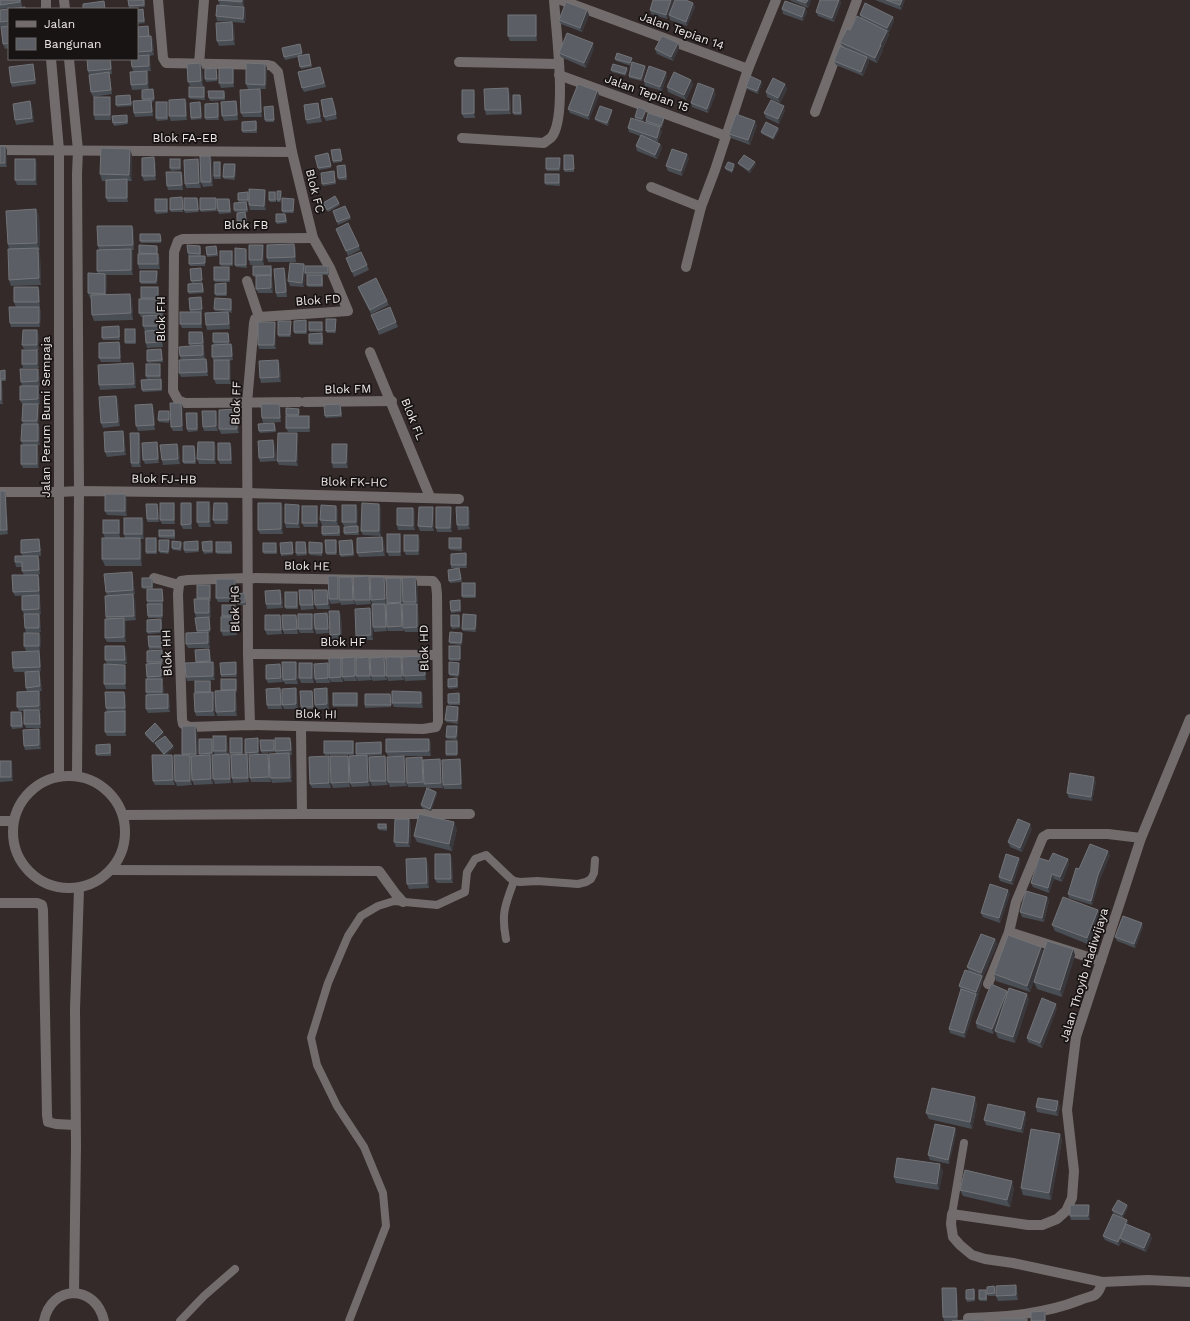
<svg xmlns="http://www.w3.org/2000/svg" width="1190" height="1321" font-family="'Work Sans',sans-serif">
  <rect width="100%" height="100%" fill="#342a2a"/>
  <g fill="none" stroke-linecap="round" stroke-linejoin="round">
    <!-- service -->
    <g stroke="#726d6c" stroke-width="8">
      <path d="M506,939C501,914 505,905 514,881"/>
      <path d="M952,1214L964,1143"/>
      <path d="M180,1321L204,1296L235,1269"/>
      <path d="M349,1321L386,1226L383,1193L364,1147L337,1106L317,1065L311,1038L328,983L348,936L361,916L378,906L394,901L437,905L465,892L467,872L475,859L486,855L510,878L514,881L520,882L537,881L578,884L586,882L591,879L594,873L595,860"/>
    </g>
    <!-- minor -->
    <g stroke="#726d6c" stroke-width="10">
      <path d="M46,0V9"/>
      <path d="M64,0L65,9"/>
      <path d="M158,0L163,58L166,63L268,65L272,66L278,72L292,152L313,238L330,268L348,311L259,317"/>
      <path d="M561,0L748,69"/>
      <path d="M51,59L59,150V776"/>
      <path d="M69,59L78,150L77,174L79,491L77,776"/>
      <path d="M459,62L558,64"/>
      <path d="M199,64L204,0"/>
      <path d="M559,75L726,136"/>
      <path d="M815,112L857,0"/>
      <path d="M462,138L544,143C547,140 551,139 553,135C567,111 556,31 554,0"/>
      <path d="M0,150L292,152"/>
      <path d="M651,187L701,207L715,170L748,69L776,0"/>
      <path d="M686,267L701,207"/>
      <path d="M247,281L259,317"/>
      <path d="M370,352L430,497"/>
      <path d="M299,402L185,403L178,400L173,391L174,252L178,241L183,239L313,238"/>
      <path d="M305,402L392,401"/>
      <path d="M0,492H59L79,491L248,493L459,499"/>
      <path d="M154,578L179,585"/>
      <path d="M248,578L433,581L436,585L437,594L438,722L436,727L423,729L250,725L190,727L183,724L182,719L178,594L179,585L181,581L188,580Z"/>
      <path d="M248,654L437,655"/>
      <path d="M1190,719L1141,838L1076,1037L1067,1110L1074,1171L1072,1198L1066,1211L1057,1219L1042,1225H1028L952,1214L951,1224L953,1237L960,1245L972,1255L985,1259L1013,1263L1102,1282L1148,1280L1190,1282"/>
      <path d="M250,725L248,654L247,403L254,323L255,319L259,317"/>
      <path d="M301,727L302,814H470"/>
      <circle cx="69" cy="832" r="56"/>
      <path d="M123,815L302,814"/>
      <path d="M0,821H13"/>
      <path d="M111,870L379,871L395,893L403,902"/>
      <path d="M0,903H37L42,905L43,910L47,1115L48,1122L56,1124L75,1125"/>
      <path d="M1009,932L1101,961"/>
      <path d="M988,984L1009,932L1016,902L1043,837L1048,834H1108L1141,838"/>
      <path d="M74,1293L76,1146L75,1009L79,889"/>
      <path d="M968,1318C1005,1317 1045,1314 1080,1300C1085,1298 1090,1297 1095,1295C1099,1292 1101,1287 1102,1282"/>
      <path d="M44,1321C51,1284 96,1284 104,1321"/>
    </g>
  </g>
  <!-- wall -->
  <g fill="#494e54">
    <path d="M0,0H21L22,7L0,9Z"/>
    <path d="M128,0H144L145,7L129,8Z"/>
    <path d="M218,0H244V6L221,5L246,12L245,23L232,22L234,26L235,45L219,46L217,41L231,22L217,21L216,16L220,5Z"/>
    <path d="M674,0L667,19L651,14L650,10Z"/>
    <path d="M790,0H811L808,8L791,1Z"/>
    <path d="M820,0H840L841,3L834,22L818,16L816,12Z"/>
    <path d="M875,0H905L901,10Z"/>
    <path d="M693,3L695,7L687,26L670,20L669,15Z"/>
    <path d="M25,7L26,9H9V26L0,27V10Z"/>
    <path d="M805,8L807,12L803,21L783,14L782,9Z"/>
    <path d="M143,9L145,23L137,24V10Z"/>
    <path d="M536,15L537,20V41H510L508,36Z"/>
    <path d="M589,15L582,32L561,24L559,20Z"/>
    <path d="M860,15L893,17L894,21L889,32H888L889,35L883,48V50L877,63L868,59L869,62L863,76L836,65L834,61L850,50L842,46L840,42L861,18Z"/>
    <path d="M9,26V48L5,49L3,44Z"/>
    <path d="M149,29V36H151L153,40L154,55L149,56L150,60L151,71H147L148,75L149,89L132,90L131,85L133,71L132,67L137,59V37H139Z"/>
    <path d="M678,43L679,48L673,61L657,54L655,49Z"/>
    <path d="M300,47L302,56L309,54L312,67L301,69L298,57L285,60L284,57Z"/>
    <path d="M594,48L586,68L561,57L559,53Z"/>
    <path d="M111,59L112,74H109L110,77L112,94L93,97L91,92L89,75L88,71Z"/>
    <path d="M615,59L632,60L631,66L616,61Z"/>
    <path d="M33,64L34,68L36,84L12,87L11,83Z"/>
    <path d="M265,64L267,68L266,89H260L261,93L262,117H243L241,113L259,89H248L246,84Z"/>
    <path d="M202,67L203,86H190L188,82Z"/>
    <path d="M216,68L217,70V81L206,82L205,79Z"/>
    <path d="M233,68L234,73V87L221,88L219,83Z"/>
    <path d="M627,68L628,70L626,76L612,72L611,70Z"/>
    <path d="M646,68L642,81L629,78V76Z"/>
    <path d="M322,72L326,87L304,92L302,88Z"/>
    <path d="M667,76L662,91L645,86L644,81Z"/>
    <path d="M691,80L693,85L686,100L668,92L667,87Z"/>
    <path d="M762,83L758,94L747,89L746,87Z"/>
    <path d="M785,84L787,89L780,103L767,97L766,92Z"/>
    <path d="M205,89V100L190,99L189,97Z"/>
    <path d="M597,91L599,95L589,120L570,113L568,109Z"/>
    <path d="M154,92V101L152,102V104L153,116L135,117L134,113L143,100L142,99Z"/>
    <path d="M225,93V100L210,101L209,98Z"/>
    <path d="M510,93L511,114L486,115L485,110Z"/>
    <path d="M475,94V118H464L462,114Z"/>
    <path d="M716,94L708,113L692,107L691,103Z"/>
    <path d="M130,95L132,106L117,107L116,105Z"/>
    <path d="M520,95L521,97L522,115H514L513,113Z"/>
    <path d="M185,99L187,104V120L171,121L169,116Z"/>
    <path d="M30,101L32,106L34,122L16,125L15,120Z"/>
    <path d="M236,101L237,105L238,120L224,121L222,116Z"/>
    <path d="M111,102V120H95L94,115Z"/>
    <path d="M167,102L168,104V120L157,121L156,118Z"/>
    <path d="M200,102L201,104L202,119L191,120V118Z"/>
    <path d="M334,102L337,119L326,121L324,117Z"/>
    <path d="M218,103V105L219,120H206L205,118Z"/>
    <path d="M318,103L319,108L322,122L307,124L306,120Z"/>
    <path d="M273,106L274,109V122H266L265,120Z"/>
    <path d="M612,110V112L608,126L596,121L595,119Z"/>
    <path d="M785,110L779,124L766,118L764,113Z"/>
    <path d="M646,112L643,122L635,119V117Z"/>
    <path d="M127,115L128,124L114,126L113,123Z"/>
    <path d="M664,120L662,128H660L662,132L658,142L650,139L660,144L662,148L657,159L637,151L636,146L640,136L629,132L628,128L646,123V121Z"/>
    <path d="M256,121L257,123V133H243L242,131Z"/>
    <path d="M757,125L750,145L731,138L729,134Z"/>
    <path d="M778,128L779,130L774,140L762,134L761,132Z"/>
    <path d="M0,146H5L7,150V167H0Z"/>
    <path d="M340,149L342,162L333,163V161Z"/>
    <path d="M132,155V181H127L128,184V202H108L106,198V181H102L100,174Z"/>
    <path d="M329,155L331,168L319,170L318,168Z"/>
    <path d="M573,155L574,157V172H565L564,170Z"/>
    <path d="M210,156L212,160L213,186L203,187L201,182Z"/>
    <path d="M689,158L682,176L668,171L666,166Z"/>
    <path d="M35,159L37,163V185H17L15,180Z"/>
    <path d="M198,159L200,164L201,188H186L185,184Z"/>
    <path d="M561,160L560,171H547L546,169Z"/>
    <path d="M181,161V170L171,171L170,168Z"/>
    <path d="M156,162V180L144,181L142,176Z"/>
    <path d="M220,162L221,164V179H214V176Z"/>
    <path d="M738,163L756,164L750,173L739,165Z"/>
    <path d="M734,164L735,166L732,173L726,170L725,168Z"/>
    <path d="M236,166L235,180L224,179L223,177Z"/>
    <path d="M346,167L347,180H339L338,178Z"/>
    <path d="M334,171L336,184L323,186L322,184Z"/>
    <path d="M181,172L183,176V190H168L167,186Z"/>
    <path d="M560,176V186L546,185L545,183Z"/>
    <path d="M275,192L276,194V202H270L269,200Z"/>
    <path d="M282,193L281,202H277V200Z"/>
    <path d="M266,194V210H250L249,205V202H246L247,205L248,212H235L234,210L239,203L238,200L249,195Z"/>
    <path d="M183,199V212H171L170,210Z"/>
    <path d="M229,199L230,201L231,213L219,214L218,211Z"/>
    <path d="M198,200L199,212L185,213L184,210Z"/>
    <path d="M217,200V211L201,212L200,210Z"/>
    <path d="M168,201V213L156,214L155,211Z"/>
    <path d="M294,201V213H283L282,211Z"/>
    <path d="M323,203H339L340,205L328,212Z"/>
    <path d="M345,206L351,219L338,225L333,211Z"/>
    <path d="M36,209L39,216L40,250H38L40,254L41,285L11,286L9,280V249L8,244Z"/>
    <path d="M245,212L246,214L247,223L238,224L237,221Z"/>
    <path d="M286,216L287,223L277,224L276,222Z"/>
    <path d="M132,226L134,230V250H131L133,253V275H106L107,278L106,294H130L132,300L133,320L94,321L92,315L91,298H90L88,293L98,274L97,271L99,250L98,246Z"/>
    <path d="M336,229L359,246L360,250L348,256Z"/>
    <path d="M161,236V243H141L140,241Z"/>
    <path d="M294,244L296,249V262H268L267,258Z"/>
    <path d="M216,246L217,248L218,256L207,257V255Z"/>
    <path d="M158,248L157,254L160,259V269H139L138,264L139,254V253Z"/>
    <path d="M201,248V256H188V253Z"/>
    <path d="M264,250V265H250L249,260Z"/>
    <path d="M232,251L233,253V266H221L220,264Z"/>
    <path d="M247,251V268L236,267L235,265Z"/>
    <path d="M205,258V266H190L189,264Z"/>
    <path d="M346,258L367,265L369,270L354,277Z"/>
    <path d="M305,266H328L329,268V275H306L305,273L304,287L290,286L288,281Z"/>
    <path d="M229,267L230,270V282H215L214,280Z"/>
    <path d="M272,268V277H271L272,280L273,293H258L256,289V277H254L253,275Z"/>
    <path d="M201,270L202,282L192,283L191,281Z"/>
    <path d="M157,271L158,273L157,284H141L140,282Z"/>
    <path d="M286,273L287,297H277L276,293Z"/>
    <path d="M323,277V287H308L307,285Z"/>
    <path d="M202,283L203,285L204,293L189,294L188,292Z"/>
    <path d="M227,286V296H216L215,294Z"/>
    <path d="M38,287L40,291V307H16L14,302Z"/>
    <path d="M158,287L159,289V299H162L164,303V317H162L163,320V330H161L163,334V347L147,348L146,343L145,331L143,326V317H141L139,313L142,299L141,298Z"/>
    <path d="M358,287L387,301L389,305L371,314L360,292Z"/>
    <path d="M202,300V312H201L202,316V328H182L180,324L190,312V310Z"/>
    <path d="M232,302V313L228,312L230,316V329L207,330L206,325L225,312L215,311L214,309Z"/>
    <path d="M39,307L41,311L40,327H11L10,323Z"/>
    <path d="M390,307L398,327L379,335L373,319Z"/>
    <path d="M336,319V333H327L326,331Z"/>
    <path d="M306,320L307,323V334H295L294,332Z"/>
    <path d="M291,321V337H279L278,335Z"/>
    <path d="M275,322L276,326V349H259L258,345Z"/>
    <path d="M322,324L323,332H310L309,330Z"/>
    <path d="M120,329V340H103L102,338Z"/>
    <path d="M136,332V344H125V342Z"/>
    <path d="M202,332L203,334L204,345L190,346L189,344Z"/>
    <path d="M228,333L229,335V344H231L233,348V360L229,361L231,365V384H216L214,379V361L212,357L214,344L213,342Z"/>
    <path d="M39,335V350L24,349L22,345Z"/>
    <path d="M323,336V345H310L309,343Z"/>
    <path d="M119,342L121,347V362H101L99,358Z"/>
    <path d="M203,345L204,350L205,359H206L208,364V376L181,377L179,373L181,360L180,356Z"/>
    <path d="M161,349L162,351L163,362L148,363L147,361Z"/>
    <path d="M37,350L39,354V368H23L22,364Z"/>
    <path d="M278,360L280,365L281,382L261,383L260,378Z"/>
    <path d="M160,364V366L161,378L147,379L146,376Z"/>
    <path d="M135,368L136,388L100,390L99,385Z"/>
    <path d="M5,370V373L6,381H1L2,385L3,404H0V371Z"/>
    <path d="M39,373L40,386H38L39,390L40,404H30H38L39,409V426L40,429V445H37L38,449L39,468H23L21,464L23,445L21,441L24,424L22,421L23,404H22L20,400L22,386L21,382Z"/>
    <path d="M161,379L162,382V391L143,392L142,390Z"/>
    <path d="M116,396L118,400L120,426L103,428L101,423Z"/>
    <path d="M181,403L183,407V431H173L171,427Z"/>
    <path d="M340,404L341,406L342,417L326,418L325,416Z"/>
    <path d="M154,408L155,430L138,431L136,426Z"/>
    <path d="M237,409L239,414V433L221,434L219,429Z"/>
    <path d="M281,409V422L263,423L262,418Z"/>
    <path d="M169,411L170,414L169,423L159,422L158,420Z"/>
    <path d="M300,411L299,416H309L310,420V432H288L286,428V415Z"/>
    <path d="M197,413V415L198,431L188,432L187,429Z"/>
    <path d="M217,415L218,431H204L203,427Z"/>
    <path d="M274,423L275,425L276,432L260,433L259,431Z"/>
    <path d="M297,433L298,438V466L279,465L277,461Z"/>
    <path d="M124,435L126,455L107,457L105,452Z"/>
    <path d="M140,438L141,467H132L131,463Z"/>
    <path d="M177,444L179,449L180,464L163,465L162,460Z"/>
    <path d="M275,445L276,461L260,462L259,458Z"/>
    <path d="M158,446L159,463L145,464L143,460Z"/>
    <path d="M216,447V464H199L197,459Z"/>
    <path d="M232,447V464H220L218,460Z"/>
    <path d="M195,448L196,464H184L183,462Z"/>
    <path d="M348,449V468H333L332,463Z"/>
    <path d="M0,491L6,495L8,534L0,535Z"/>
    <path d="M127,499V516L107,515L105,511Z"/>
    <path d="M174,503L175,507V524H162L160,520Z"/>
    <path d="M227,503L229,507L228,524H215L213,520Z"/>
    <path d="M157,504L158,506L159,522H147V519Z"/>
    <path d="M299,505L300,509V528H286L285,523Z"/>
    <path d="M336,506L338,511V525H322L320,520Z"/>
    <path d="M192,507V529H183L181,525Z"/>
    <path d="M211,507V527H199L197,522Z"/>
    <path d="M283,507V534H260L258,530Z"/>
    <path d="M468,507L470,512V529L458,530L457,525Z"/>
    <path d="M381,508V536L363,535L361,531Z"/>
    <path d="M358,510L357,526L358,528L359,535H345L344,533L350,526H344L342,522Z"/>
    <path d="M318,511V527H304L302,523Z"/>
    <path d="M415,512V530H398L397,525Z"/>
    <path d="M434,512V531H420L418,526Z"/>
    <path d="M452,512V532H437L436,528Z"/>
    <path d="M144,522V539H140L142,545V566H105L102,559L125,538L124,534Z"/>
    <path d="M120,524V538H105L103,533Z"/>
    <path d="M340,529V536H323L322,534Z"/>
    <path d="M174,530L175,533V539L159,538V536Z"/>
    <path d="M400,534L401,539V556H389L387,552Z"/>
    <path d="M382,537L384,541L385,556L359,557L357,553Z"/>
    <path d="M420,539L419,555H406L404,551Z"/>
    <path d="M157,540V554H146V552Z"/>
    <path d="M169,540L170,542L169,554L160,553L159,551Z"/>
    <path d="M336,540L337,542V555H327L326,553Z"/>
    <path d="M462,540V551L450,550L449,548Z"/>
    <path d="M181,542L182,544L181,551L173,550L172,548Z"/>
    <path d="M292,542L293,555L281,556V554Z"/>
    <path d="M305,542L306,544L307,555L297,556L296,553Z"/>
    <path d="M353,542L354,556L341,557L340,555Z"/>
    <path d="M40,543L41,556H38L40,561V574L38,575L40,579V595L15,596L13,592L24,575L22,571V567H16L15,562L23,556L21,553Z"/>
    <path d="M276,543V545L277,554H264L263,552Z"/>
    <path d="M322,543L323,545L322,556L310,555L309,553Z"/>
    <path d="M198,544L199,552L185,553L184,550Z"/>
    <path d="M212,544L213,553L204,554L203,551Z"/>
    <path d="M232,544V554H217L216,552Z"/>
    <path d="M466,553L467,556V568H451V565Z"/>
    <path d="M460,571L462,582L450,583L449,581Z"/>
    <path d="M132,572L133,577L135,594L118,595L135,599L136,620L125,621L126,623V642H107L105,638L107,619L106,617L107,596L106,592Z"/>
    <path d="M338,576L339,578L353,580L369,576L370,580L386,581V604H373L371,601V604L356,605L355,602V604L341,605L340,602V603L331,604L329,600L330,609H317L315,605L327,590L329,594Z"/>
    <path d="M415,577L417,582L419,632H405L404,629V631H388L387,628V631L374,632L373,627L385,604L386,607L387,604V603L401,578L402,582L403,604H404L403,602Z"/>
    <path d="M153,580V589H143L142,587Z"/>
    <path d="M236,583V602H218L216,598Z"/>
    <path d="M475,583L476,585V598H463L462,596Z"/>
    <path d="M210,585L211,587V601H209L210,603L211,617H209L210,632L208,633L210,637V648H188L186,644L197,633L196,618L195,613L197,598Z"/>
    <path d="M280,590L282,595L283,608L267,609L266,604Z"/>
    <path d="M312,590L314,594V609L301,610L300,605Z"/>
    <path d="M163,592V604H148L147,601Z"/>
    <path d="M39,595L40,600L41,614H39L40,618L41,632L29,633H39L41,637L40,651H39L40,655L41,671H39L40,675L42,691H35H39L40,696L41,710H39L41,715V728H26L24,724V711H19L17,707L27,692L26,688L33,672H14L13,668L37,651H26L24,646L26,633L25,628L24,614L22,610Z"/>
    <path d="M245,595L246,605H238L237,603Z"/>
    <path d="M298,595V609H286L285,607Z"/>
    <path d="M460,602L461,612L451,613V611Z"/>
    <path d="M163,606V618H148V616Z"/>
    <path d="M236,607V618H235L236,621L237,635L223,636L221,631L222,617V616Z"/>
    <path d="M370,608L372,613L373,640H358L356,636Z"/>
    <path d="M327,613L329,618V633L316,634L315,629Z"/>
    <path d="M312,614L314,619V633H300L298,629Z"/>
    <path d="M280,615L282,619V634L267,635L265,630Z"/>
    <path d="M341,615L342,639H331L330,635Z"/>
    <path d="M459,615L460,617V628L452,629L451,626Z"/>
    <path d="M477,617L476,632L463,631L462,629Z"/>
    <path d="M298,619V634H284L283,630Z"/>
    <path d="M162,621V633L148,634L147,632Z"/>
    <path d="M462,633L463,635L462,645L450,644L449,642Z"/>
    <path d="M161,636L162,638V649L149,650V647Z"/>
    <path d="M172,638V643H163L162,641Z"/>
    <path d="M124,646L126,650L127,664H115L126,669V689H106L104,684L107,664L105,660Z"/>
    <path d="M461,648L460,661H450L449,659Z"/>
    <path d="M209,649L210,652L211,662L215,667V680L187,681L186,677L196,663V662Z"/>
    <path d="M162,650L163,652V664H161L163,668V681H162L163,684L164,694H168L169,698L170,712L148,713L146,709L147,695L146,692L147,679V677L148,664L147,662Z"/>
    <path d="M355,657L356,660L370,661L384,657L386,660H403L425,661L426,680L405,681L404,677V680L388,681L387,677V680L373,681L371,678L372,680L358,681L357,678V681H344L343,678V682H331L330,679V683H316L315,679L328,663L329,666Z"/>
    <path d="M236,662V665L237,677H221V675Z"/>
    <path d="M296,662L297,666L298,684H285L283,680Z"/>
    <path d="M312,663L313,667L314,683H301L299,678Z"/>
    <path d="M459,663L460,665L459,677L450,676L449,674Z"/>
    <path d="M282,668L283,682L268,683L266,679Z"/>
    <path d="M457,678L458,688L449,689L448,687Z"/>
    <path d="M210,681L211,683V692H213L215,697V716H196L195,712V693Z"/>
    <path d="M237,681V692H235L236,695L237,716H217L216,712L222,691L221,690Z"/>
    <path d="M280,688L282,693V709H268L267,705Z"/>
    <path d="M296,688L297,693L298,709H284L282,705Z"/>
    <path d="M124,692L126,696V712H125L126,716V736H107L105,732L107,712L106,708Z"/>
    <path d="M421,692L423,696V708L394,707L392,703Z"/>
    <path d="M313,693V709H301V707Z"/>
    <path d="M328,693L329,709H316L315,705Z"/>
    <path d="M357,693L358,695V707H333V705Z"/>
    <path d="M459,693L460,696V705H449L448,703Z"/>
    <path d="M390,694L391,696V707L365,708V705Z"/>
    <path d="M459,709L458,724L446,722L445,720Z"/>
    <path d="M22,714L23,728L12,729L11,726Z"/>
    <path d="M195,726L197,730L198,755H200L199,754L212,739V741L213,755H215L213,751L226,736L227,740L228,754L231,759V783L215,784L213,779L212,755H210L212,759L213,784L194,785L192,780L191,758L192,785L177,786L175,781L183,755L182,754Z"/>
    <path d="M457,726L458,729L457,740L447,739L446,737Z"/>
    <path d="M39,729L40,734L41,749L25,750L24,746Z"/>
    <path d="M145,733L164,734L154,744L145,735Z"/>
    <path d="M274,740V742L275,752L262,753L261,751Z"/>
    <path d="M243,741V754H246L245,753L259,741V754L247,755L249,759V782L233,783L232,778L230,755V753Z"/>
    <path d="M353,741L354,744V755H325L324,753Z"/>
    <path d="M381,742L382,744V755L368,756L369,760L370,786L352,787L350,783L357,756L356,754Z"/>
    <path d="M155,743L174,748L166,755L175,785H155L153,781L164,755L156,746Z"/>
    <path d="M292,743V755H290L291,758L292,782L272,783L271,779V782H251L250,778L268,754L270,758L276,754L275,751Z"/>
    <path d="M431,743V756H388L386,752Z"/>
    <path d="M110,744L111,747V756H97L96,754Z"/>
    <path d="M458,744L457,756H446V754Z"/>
    <path d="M329,756L331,788H312L310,784Z"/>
    <path d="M422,757L423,760L440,759L442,763L443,788H426L425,786V787H408L407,783Z"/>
    <path d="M460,759L461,764L462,789H444L443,785Z"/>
    <path d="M349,760L350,787L333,788L331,783Z"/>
    <path d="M387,760L388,785L372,786L370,781Z"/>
    <path d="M0,761H11L12,765L13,781L0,782Z"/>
    <path d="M406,761L407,786L390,787L388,782Z"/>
    <path d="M1096,781L1092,801L1069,798L1067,793Z"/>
    <path d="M436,792L437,794L431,811L422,808L421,805Z"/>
    <path d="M386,824L387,826V831L379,830L378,828Z"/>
    <path d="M411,824L410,847H396L394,842Z"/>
    <path d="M457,829L452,851L417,842L414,836Z"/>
    <path d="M1032,829L1022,852L1010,847L1008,842Z"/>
    <path d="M450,854L452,859L453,883H437L435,879Z"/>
    <path d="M1110,855L1100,879L1092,905L1069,898L1068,894L1079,869Z"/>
    <path d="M1019,858L1020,862L1013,885L1000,881L999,877Z"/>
    <path d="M1068,859L1069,864L1062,882L1054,879L1049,893L1033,887L1031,883L1049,861Z"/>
    <path d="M428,863L429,888L409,889L407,884Z"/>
    <path d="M1010,894L1000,923L983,917L981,913Z"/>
    <path d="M1047,897L1049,901L1044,922L1022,917L1020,912Z"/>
    <path d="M1098,910L1100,917L1090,945L1055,931L1052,925Z"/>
    <path d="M1143,927L1135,948L1117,941L1115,937Z"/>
    <path d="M995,939L997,944L983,977H982L983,980L978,996H977L978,998L965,1038L950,1033L949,1029L961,991L959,986L969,972L967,967Z"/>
    <path d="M1073,949L1075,955L1062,997L1037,989L1034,982L1041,960L1030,992L996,981L994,974L1043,953Z"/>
    <path d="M1007,991L1008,992L1027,994L1029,1000L1015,1043L998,1038L995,1031L999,1020L993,1034L977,1028L976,1023Z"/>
    <path d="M1057,1008L1042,1048L1028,1042L1027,1038Z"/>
    <path d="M977,1104L972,1129L929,1119L926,1113Z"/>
    <path d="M1060,1106L1058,1116L1037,1112L1036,1107Z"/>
    <path d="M1025,1112L1026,1117L1023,1133L986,1125L984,1120Z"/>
    <path d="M955,1128L956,1133L949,1164L930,1160L928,1155Z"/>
    <path d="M1060,1134L1062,1140L1051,1200L1023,1195L1021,1188Z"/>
    <path d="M943,1171L939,1190L896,1183L894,1177Z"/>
    <path d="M1014,1188L1010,1207L963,1196L960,1190Z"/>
    <path d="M1089,1205L1090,1210V1220H1071L1070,1216Z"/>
    <path d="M1128,1207L1123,1218L1113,1213L1112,1210Z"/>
    <path d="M1127,1220L1129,1225L1152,1238L1146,1252L1122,1242V1241L1119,1246L1105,1240L1103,1236Z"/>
    <path d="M1016,1285L1017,1290L1018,1300L998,1301L996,1296Z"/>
    <path d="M994,1286L995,1289V1296H988L987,1294Z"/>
    <path d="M974,1289L975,1292V1301L967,1302L966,1299Z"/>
    <path d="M957,1292L958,1320L981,1319L982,1321H944L943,1317Z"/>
    <path d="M987,1292V1301H980L979,1299Z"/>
  </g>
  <!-- shaded-wall -->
  <g fill="#39383d">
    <path d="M242,0H244V6L242,2Z"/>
    <path d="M671,0H674L667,19L666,15Z"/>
    <path d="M808,0H811L808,8L806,3Z"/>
    <path d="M839,0H840L841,3L834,22L832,18Z"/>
    <path d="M902,0H905L901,10L900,5Z"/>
    <path d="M693,3L695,7L687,26L686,22Z"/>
    <path d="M244,7L246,12L245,23L243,19Z"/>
    <path d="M805,8L807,12L803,21L802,17Z"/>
    <path d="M587,10L589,15L582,32L580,28Z"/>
    <path d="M536,15L537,20V41L536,36Z"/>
    <path d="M893,17L894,21L889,32L887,28Z"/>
    <path d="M232,22L234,26L235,45L233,40Z"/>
    <path d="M887,31L889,35L883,48V50L877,63L875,58L880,45Z"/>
    <path d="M151,36L153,40L154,55L152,51Z"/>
    <path d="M593,43L594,48L586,68L584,63Z"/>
    <path d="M678,43L679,48L673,61L671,57Z"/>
    <path d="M149,55L150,60L151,71L149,66Z"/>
    <path d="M867,57L869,62L863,76L861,72Z"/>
    <path d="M632,58V60L631,66L630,63Z"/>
    <path d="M110,59H111L112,74L111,69Z"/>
    <path d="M200,63L202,67L203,86L201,81Z"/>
    <path d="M265,64L267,68L266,89L265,85Z"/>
    <path d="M645,66L646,68L642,81L641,79Z"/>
    <path d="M233,68L234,73V87L233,83Z"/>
    <path d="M627,68L628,70L626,76L625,74Z"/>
    <path d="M147,71L148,75L149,89L147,84Z"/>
    <path d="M666,72L667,76L662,91L660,87Z"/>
    <path d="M691,80L693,85L686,100L684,95Z"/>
    <path d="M761,81L762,83L758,94L757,91Z"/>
    <path d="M785,84L787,89L780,103L778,98Z"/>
    <path d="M204,87L205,89V100L204,97Z"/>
    <path d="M508,88L510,93L511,114L509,110Z"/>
    <path d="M260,89L261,93L262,117L261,112Z"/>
    <path d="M714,89L716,94L708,113L707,109Z"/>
    <path d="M474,90L475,94V118L474,113Z"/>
    <path d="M597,91L599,95L589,120L588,116Z"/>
    <path d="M520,95L521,97L522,115L521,113Z"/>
    <path d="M110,97L111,102V120L110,115Z"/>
    <path d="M332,98L334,102L337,119L336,114Z"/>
    <path d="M185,99L187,104V120L186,116Z"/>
    <path d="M30,101L32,106L34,122L32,118Z"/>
    <path d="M236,101L237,105L238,120L237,115Z"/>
    <path d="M167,102L168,104V120L167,118Z"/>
    <path d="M200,102L201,104L202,119L201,117Z"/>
    <path d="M218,103V105L219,120L218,117Z"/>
    <path d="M318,103L319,108L322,122L320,117Z"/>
    <path d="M273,106L274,109V122V120Z"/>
    <path d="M784,106L785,110L779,124L778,119Z"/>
    <path d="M612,110V112L608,126L607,123Z"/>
    <path d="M646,110V112L643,122L642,119Z"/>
    <path d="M664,118V120L662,128L661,126Z"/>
    <path d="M755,121L757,125L750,145L748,140Z"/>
    <path d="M660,127L662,132L658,142L657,138Z"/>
    <path d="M778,128L779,130L774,140L773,138Z"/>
    <path d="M660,144L662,148L657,159L655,155Z"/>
    <path d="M5,146L7,150V167L5,163Z"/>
    <path d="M130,149L132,155V181L129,175Z"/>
    <path d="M687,154L689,158L682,176L681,171Z"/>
    <path d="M573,155L574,157V172V169Z"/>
    <path d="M210,156L212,160L213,186L211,182Z"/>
    <path d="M154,157L156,162V180L155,176Z"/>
    <path d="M560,158L561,160L560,171L559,169Z"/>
    <path d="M35,159L37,163V185L35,180Z"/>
    <path d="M180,159L181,161V170L180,168Z"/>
    <path d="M198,159L200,164L201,188L199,183Z"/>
    <path d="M220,162L221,164V179L220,176Z"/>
    <path d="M755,162L756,164L750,173L749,170Z"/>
    <path d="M235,164L236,166L235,180L234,177Z"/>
    <path d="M734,164L735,166L732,173V171Z"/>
    <path d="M181,172L183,176V190L182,185Z"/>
    <path d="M559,174L560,176V186L559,183Z"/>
    <path d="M127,179L128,184V202L127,198Z"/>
    <path d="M265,190L266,194V210L264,206Z"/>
    <path d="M281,191L282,193L281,202L280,200Z"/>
    <path d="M182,197L183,199V212V209Z"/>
    <path d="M197,198L198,200L199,212L198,210Z"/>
    <path d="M216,198L217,200V211L216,209Z"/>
    <path d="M167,199L168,201V213L167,211Z"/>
    <path d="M294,199V213L293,211Z"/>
    <path d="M36,209L39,216L40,250L37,243Z"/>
    <path d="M132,226L134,230V250L133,245Z"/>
    <path d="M294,244L296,249V262L295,257Z"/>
    <path d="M263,245L264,250V265L262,260Z"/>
    <path d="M38,248L40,254L41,285L39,278Z"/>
    <path d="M131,249L133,253V275L131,270Z"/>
    <path d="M246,249L247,251V268L246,265Z"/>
    <path d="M232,251L233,253V266L232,264Z"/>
    <path d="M158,254L160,259V269L158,264Z"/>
    <path d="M304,264L306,268L304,287L302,283Z"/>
    <path d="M229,267L230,270V282L229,280Z"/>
    <path d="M284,268L286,273L287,297L286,292Z"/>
    <path d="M157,271L158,273L157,284L156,282Z"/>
    <path d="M105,274L107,278L106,298L105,294Z"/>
    <path d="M271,275L272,280L273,293L271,288Z"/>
    <path d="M226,283L227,286V296L226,294Z"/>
    <path d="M38,287L40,291V307L39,302Z"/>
    <path d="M158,287L159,289V300L158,298Z"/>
    <path d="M130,294L132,300L133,320L131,313Z"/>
    <path d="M162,299L164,303V317L162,313Z"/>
    <path d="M231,299L232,302V313L231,310Z"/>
    <path d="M39,307L41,311L40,327L39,323Z"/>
    <path d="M201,312L202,316V328L201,324Z"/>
    <path d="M228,312L230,316V329L229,324Z"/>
    <path d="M161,315L163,320V330L161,326Z"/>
    <path d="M336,319V333L335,331Z"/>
    <path d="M306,320L307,323V334L306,332Z"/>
    <path d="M291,321V337L290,335Z"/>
    <path d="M275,322L276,326V349L274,345Z"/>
    <path d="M135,329L136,332V344L135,342Z"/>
    <path d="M37,330L39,335V350L37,345Z"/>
    <path d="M161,330L163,334V347L162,342Z"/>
    <path d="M202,332L203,334L204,345L203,343Z"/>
    <path d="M119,342L121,347V362L120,358Z"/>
    <path d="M231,344L233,348V360L232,356Z"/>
    <path d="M203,345L204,350L205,359L203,355Z"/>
    <path d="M37,350L39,354V368L37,364Z"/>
    <path d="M206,359L208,364V376L207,372Z"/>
    <path d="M229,360L231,365V384L229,379Z"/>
    <path d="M278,360L280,365L281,382L279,377Z"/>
    <path d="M133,363L135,368L136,388L134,384Z"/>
    <path d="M160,364V366L161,378L160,376Z"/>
    <path d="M38,369L39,373L40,386L38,381Z"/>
    <path d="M1,380L2,385L3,404L1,400Z"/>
    <path d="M38,386L39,390L40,404L38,399Z"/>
    <path d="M116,396L118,400L120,426L118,422Z"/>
    <path d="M181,403L183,407V431L182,426Z"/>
    <path d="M38,404L39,409V426L37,421Z"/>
    <path d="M152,404L154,408L155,430L154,425Z"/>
    <path d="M279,404L281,409V422L280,418Z"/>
    <path d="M237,409L239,414V433L237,429Z"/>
    <path d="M169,411L170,414L169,423Z"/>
    <path d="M216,411L217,415L218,431L216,426Z"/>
    <path d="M197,413V415L198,431L197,429Z"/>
    <path d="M309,416L310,420V432L309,428Z"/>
    <path d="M38,424L40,429V445L38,441Z"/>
    <path d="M123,431L124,435L126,455L124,451Z"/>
    <path d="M139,433L140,438L141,467L139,463Z"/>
    <path d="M297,433L298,438V466L296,461Z"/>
    <path d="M273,440L275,445L276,461L274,457Z"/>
    <path d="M157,442L158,446L159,463L158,459Z"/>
    <path d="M214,442L216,447V464L214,460Z"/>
    <path d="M230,443L232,447V464L231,460Z"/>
    <path d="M177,444L179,449L180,464L178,459Z"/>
    <path d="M347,444L348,449V468L346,463Z"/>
    <path d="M37,445L38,449L39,468L37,464Z"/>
    <path d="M194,446L195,448L196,464L195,462Z"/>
    <path d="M5,491L6,495L8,534L7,530Z"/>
    <path d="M125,494L127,499V516L125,511Z"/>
    <path d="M209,502L211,507V527L209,522Z"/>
    <path d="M174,503L175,507V524L174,520Z"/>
    <path d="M191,503L192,507V529L191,524Z"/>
    <path d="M227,503L229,507L228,524L227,520Z"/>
    <path d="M281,503L283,507V534L281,529Z"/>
    <path d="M157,504L158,506L159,522L158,519Z"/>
    <path d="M379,504L381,508V536L379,531Z"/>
    <path d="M299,505L300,509V528L298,524Z"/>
    <path d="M356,505L358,510L357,526L356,522Z"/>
    <path d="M317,506L318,511V527L317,523Z"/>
    <path d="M336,506L338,511V525L336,521Z"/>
    <path d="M433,507L434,512V531L432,527Z"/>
    <path d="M451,507L452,512V532L450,528Z"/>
    <path d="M468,507L470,512V529L468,525Z"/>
    <path d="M413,508L415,512V530L413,526Z"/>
    <path d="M142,518L144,522V539L142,534Z"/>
    <path d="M119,520L120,524V538L119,533Z"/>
    <path d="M400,534L401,539V556L400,552Z"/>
    <path d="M418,535L420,539L419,555L418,551Z"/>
    <path d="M382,537L384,541L385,556L383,551Z"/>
    <path d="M140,538L142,545V566L140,559Z"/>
    <path d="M156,538L157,540V554L156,552Z"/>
    <path d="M461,538L462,540V551L461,548Z"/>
    <path d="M169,540L170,542L169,554L168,552Z"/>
    <path d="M336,540L337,542V555L336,553Z"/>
    <path d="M322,543L323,545L322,556Z"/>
    <path d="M466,553L467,556V568L466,565Z"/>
    <path d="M38,556L40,561V574L39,570Z"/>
    <path d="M132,572L133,577L135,594L133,590Z"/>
    <path d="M38,575L40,579V595L39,591Z"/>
    <path d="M338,576L339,580V600L340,603L338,599Z"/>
    <path d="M369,576L371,581V604L370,600Z"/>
    <path d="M352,577L354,581V600L355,604L353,600Z"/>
    <path d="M384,577L386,581V604L385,599Z"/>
    <path d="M415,577L417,582L418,607L416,602Z"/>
    <path d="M401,578L402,582L403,607L401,602Z"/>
    <path d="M235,579L236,583V602L235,598Z"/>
    <path d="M475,583L476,585V598L475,596Z"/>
    <path d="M210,585L211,587V601L210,598Z"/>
    <path d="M280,590L282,595L283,608L281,604Z"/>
    <path d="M312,590L314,594V609L313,605Z"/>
    <path d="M327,590L329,594L330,609L328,604Z"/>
    <path d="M297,592L298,595V609L297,607Z"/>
    <path d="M133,594L135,599L136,620L134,616Z"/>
    <path d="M39,595L40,600L41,614L39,609Z"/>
    <path d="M209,599L210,603L211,617L209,613Z"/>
    <path d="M401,603L403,608L404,631L402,626Z"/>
    <path d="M162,604L163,606V618L162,616Z"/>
    <path d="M385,604L386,608L387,631L386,627Z"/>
    <path d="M417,604L418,608L419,632L417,627Z"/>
    <path d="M235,605L236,607V618L235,616Z"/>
    <path d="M370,608L372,613L373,640L371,635Z"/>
    <path d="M339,611L341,615L342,639L340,634Z"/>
    <path d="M327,613L329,618V633L328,629Z"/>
    <path d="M39,614L40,618L41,632L39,628Z"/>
    <path d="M312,614L314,619V633L312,629Z"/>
    <path d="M280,615L282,619V634L281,630Z"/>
    <path d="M296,615L298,619V634L297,629Z"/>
    <path d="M476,615L477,617L476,632L475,629Z"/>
    <path d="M235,617L236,621L237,635L235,631Z"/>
    <path d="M124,618L126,623V642L124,637Z"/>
    <path d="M208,632L210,637V648L208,643Z"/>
    <path d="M39,633L41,637L40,651L39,646Z"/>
    <path d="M462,633L463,635L462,645L461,643Z"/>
    <path d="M124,646L126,650L127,664L125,660Z"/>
    <path d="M460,646L461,648L460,661Z"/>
    <path d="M162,650L163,652V664L162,662Z"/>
    <path d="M39,651L40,655L41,671L40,667Z"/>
    <path d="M424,656L425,661L426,680L425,675Z"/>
    <path d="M355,657L356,662V676L357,681L355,676Z"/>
    <path d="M369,657L371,662L372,680L370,676Z"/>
    <path d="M384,657L386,662L387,680L385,676Z"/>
    <path d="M401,657L403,661L404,680L402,676Z"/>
    <path d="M341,658L342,663L343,682L341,677Z"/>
    <path d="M213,662L215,667V680L213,676Z"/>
    <path d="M236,662V665L237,677L236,674Z"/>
    <path d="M296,662L297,666L298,684L296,679Z"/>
    <path d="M161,663L163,668V681L161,676Z"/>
    <path d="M312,663L313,667L314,683L312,678Z"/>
    <path d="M328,663L330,668L329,678L330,683L328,678Z"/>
    <path d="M459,663L460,665L459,677L458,675Z"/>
    <path d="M280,664L282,668L283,682L281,678Z"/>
    <path d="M125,665L126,669V689L125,684Z"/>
    <path d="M39,671L40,675L42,691L40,686Z"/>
    <path d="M162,679L163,684L164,696L162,692Z"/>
    <path d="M236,679L237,681V692L236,690Z"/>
    <path d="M280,688L282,693V709L281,705Z"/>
    <path d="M296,688L297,693L298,709L296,704Z"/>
    <path d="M327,688L328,693L329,709L327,704Z"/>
    <path d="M235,690L236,695L237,716L235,711Z"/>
    <path d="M39,691L40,696L41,710L39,706Z"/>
    <path d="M312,691L313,693V709V707Z"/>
    <path d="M124,692L126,696V712L125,708Z"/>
    <path d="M213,692L215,697V716L213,711Z"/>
    <path d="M421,692L423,696V708L421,703Z"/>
    <path d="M357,693L358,695V707L357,705Z"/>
    <path d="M168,694L169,698L170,712L168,708Z"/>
    <path d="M390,694L391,696V707V705Z"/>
    <path d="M458,707L459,709L458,724L457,721Z"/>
    <path d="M39,710L41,715V728L40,724Z"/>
    <path d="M125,711L126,716V736L125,732Z"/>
    <path d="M21,712L22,714L23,728L22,726Z"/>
    <path d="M195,726L197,730L198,758L196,754Z"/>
    <path d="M457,726L458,729L457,740L456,737Z"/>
    <path d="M39,729L40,734L41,749L39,745Z"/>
    <path d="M163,732L164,734L154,744L153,742Z"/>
    <path d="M226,736L227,740L228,755L226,751Z"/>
    <path d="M242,738L243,741V755L242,753Z"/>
    <path d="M258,738L259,741V754L258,752Z"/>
    <path d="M290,738L292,743V755L291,750Z"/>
    <path d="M212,739V741L213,755L212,753Z"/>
    <path d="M429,739L431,743V756L429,751Z"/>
    <path d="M353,741L354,744V755L353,753Z"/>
    <path d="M457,741L458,744L457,756Z"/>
    <path d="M173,746L174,748L165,756L164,754Z"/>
    <path d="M289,753L291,758L292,782L290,778Z"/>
    <path d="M229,754L231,759V783L230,779Z"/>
    <path d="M247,754L249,759V782L248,778Z"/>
    <path d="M268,754L270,759L271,782L269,777Z"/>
    <path d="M172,755L174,759L175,785L173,780Z"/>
    <path d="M190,755L191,759L192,785L190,781Z"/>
    <path d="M210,755L212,759L213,784L211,779Z"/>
    <path d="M367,755L369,760L370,786L368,782Z"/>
    <path d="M329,756L330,761L331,788L329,783Z"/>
    <path d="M348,756L349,760L350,787L349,782Z"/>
    <path d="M385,756L387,760L388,785L386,781Z"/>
    <path d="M404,756L406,761L407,786L405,782Z"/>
    <path d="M422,757L424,762V784L425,787L423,782Z"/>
    <path d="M440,759L442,763L443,788L441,783Z"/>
    <path d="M460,759L461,764L462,789L461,784Z"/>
    <path d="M11,761L12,765L13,781L11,777Z"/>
    <path d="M1094,777L1096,781L1092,801L1091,797Z"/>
    <path d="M436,792L437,794L431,811L430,809Z"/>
    <path d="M409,819L411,824L410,847L408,843Z"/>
    <path d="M454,822L457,829L452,851L449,844Z"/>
    <path d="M1030,824L1032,829L1022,852L1020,848Z"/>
    <path d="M1108,851L1110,855L1100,879L1092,905L1091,901L1098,875Z"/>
    <path d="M450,854L452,859L453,883L451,879Z"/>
    <path d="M426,858L428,863L429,888L427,883Z"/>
    <path d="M1019,858L1020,862L1013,885L1011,881Z"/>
    <path d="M1068,859L1069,864L1062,882L1060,877Z"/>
    <path d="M1052,874L1054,879L1049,893L1048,888Z"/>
    <path d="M1008,890L1010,894L1000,923L999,918Z"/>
    <path d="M1047,897L1049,901L1044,922L1042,918Z"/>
    <path d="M1098,910L1100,917L1090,945L1087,938Z"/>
    <path d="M1142,923L1143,927L1135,948L1134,944Z"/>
    <path d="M995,939L997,944L983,977L981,973Z"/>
    <path d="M1041,947L1044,953L1030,992L1027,986Z"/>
    <path d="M1073,949L1075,955L1062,997L1060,990Z"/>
    <path d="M982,976L983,980L978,996L976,992Z"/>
    <path d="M1007,991L1009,995L993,1034L992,1029Z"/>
    <path d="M976,994L978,998L965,1038L964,1033Z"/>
    <path d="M1027,994L1029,1000L1015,1043L1013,1037Z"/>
    <path d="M1056,1004L1057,1008L1042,1048L1040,1043Z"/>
    <path d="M975,1097L977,1104L972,1129L970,1122Z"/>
    <path d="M1058,1101L1060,1106L1058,1116L1056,1111Z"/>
    <path d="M1025,1112L1026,1117L1023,1133L1021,1129Z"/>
    <path d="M955,1128L956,1133L949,1164L948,1160Z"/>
    <path d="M1060,1134L1062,1140L1051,1200L1049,1193Z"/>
    <path d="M940,1164L943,1171L939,1190L937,1184Z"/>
    <path d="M1012,1181L1014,1188L1010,1207L1007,1200Z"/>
    <path d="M1089,1205L1090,1210V1220L1088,1216Z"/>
    <path d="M1127,1205L1128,1207L1123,1218L1122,1215Z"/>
    <path d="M1127,1220L1129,1225L1120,1238L1122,1241L1119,1246L1118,1242Z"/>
    <path d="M1150,1234L1152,1238L1146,1252L1144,1248Z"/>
    <path d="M1016,1285L1017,1290L1018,1300L1016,1295Z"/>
    <path d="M956,1288L957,1292L958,1321L957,1317Z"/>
    <path d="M1045,1311L1046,1316V1321H1045Z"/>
  </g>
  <!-- building -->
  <g fill="#5b5e64" stroke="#727478">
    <path d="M0,0H20V2L0,5Z"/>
    <path d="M128,0H144V5L129,6Z"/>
    <path d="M218,0H242V2Z"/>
    <path d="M653,0H671L666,15L650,10Z"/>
    <path d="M675,0H686L693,3L686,22L669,15Z"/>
    <path d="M797,0H808L806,3Z"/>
    <path d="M820,0H839L832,18L816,12Z"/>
    <path d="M886,0H902L900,5Z"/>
    <path d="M104,1L105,9H83V4Z"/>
    <path d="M785,1L805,8L802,17L782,9Z"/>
    <path d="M566,2L587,10L580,28L559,20Z"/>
    <path d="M865,3L893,17L887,28L860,15Z"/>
    <path d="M217,5L244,7L243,19L216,16Z"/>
    <path d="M25,7L26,9H9V21L0,22V10Z"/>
    <path d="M143,9L144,21H137V10Z"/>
    <rect x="508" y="15" width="28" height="21"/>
    <path d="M857,16L887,31L880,45H881L875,58L840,42L847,29L850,30Z"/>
    <path d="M232,22L233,40L217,41L216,23Z"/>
    <path d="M9,26V43L3,44L1,27Z"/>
    <path d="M148,26L149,36L139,37L138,27Z"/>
    <path d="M567,33L593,43L584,63L559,53Z"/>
    <path d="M151,36L152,51L137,52V37Z"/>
    <path d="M662,36L678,43L671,57L655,49Z"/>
    <path d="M300,44L302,53L284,57L282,48Z"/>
    <path d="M840,46L867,57L861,72L834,61Z"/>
    <path d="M617,53L632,58L630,63L615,59Z"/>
    <path d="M309,54L311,65L300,67L298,56Z"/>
    <path d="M149,55V66L132,67L131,59H137V56Z"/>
    <path d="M87,59H110L111,69L88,71Z"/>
    <path d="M632,62L645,66L641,79L629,76Z"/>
    <path d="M200,63L201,81L188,82L187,64Z"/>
    <path d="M246,63L265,64V85L246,84Z"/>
    <path d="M33,64L35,80L11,83L9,67Z"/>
    <path d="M613,64L627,68L625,74L611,70Z"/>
    <path d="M649,66L666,72L660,87L644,81Z"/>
    <path d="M320,67L324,83L302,88L298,72Z"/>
    <path d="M216,68L217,79H205V69Z"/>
    <rect x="219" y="68" width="14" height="15"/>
    <path d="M147,71V84L131,85L130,72Z"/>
    <path d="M109,72L111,90L91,92L89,75Z"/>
    <path d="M674,72L691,80L684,95L667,87Z"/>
    <path d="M750,76L761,81L757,91L746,87Z"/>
    <path d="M773,78L785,84L778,98L766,92Z"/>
    <path d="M698,83L714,89L707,109L691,103Z"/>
    <path d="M578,84L597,91L588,116L568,109Z"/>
    <rect x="189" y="87" width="15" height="10"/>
    <path d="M508,88L509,110H485L484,89Z"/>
    <path d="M153,89L154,99H142V90Z"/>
    <path d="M260,89L261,112L241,113L240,90Z"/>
    <path d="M462,90H474V113L462,114Z"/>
    <path d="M208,91H224V98H209Z"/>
    <path d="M130,95L131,104L116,105V96Z"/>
    <path d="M513,95H520L521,113H513Z"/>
    <rect x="94" y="97" width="16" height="18"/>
    <path d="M332,98L336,114L324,117L321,100Z"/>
    <path d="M185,99L186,116H169V100Z"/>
    <path d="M151,100L152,112L134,113L133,101Z"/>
    <path d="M771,100L784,106L778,119L764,113Z"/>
    <path d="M30,101L32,118L15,120L13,104Z"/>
    <path d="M236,101L237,115L222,116L221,102Z"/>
    <rect x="156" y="102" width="11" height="16"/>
    <path d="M200,102L201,117L191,118L190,103Z"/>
    <path d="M218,103V117L205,118V104Z"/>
    <path d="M318,103L320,117L306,120L304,105Z"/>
    <path d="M273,106L274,120H265L264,107Z"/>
    <path d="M600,106L612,110L607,123L595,119Z"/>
    <path d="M638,107L646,110L642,119L635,117Z"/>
    <path d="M648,113L664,118L661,126L646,121Z"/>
    <path d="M736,114L755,121L748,140L729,134Z"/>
    <path d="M127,115V122L113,123L112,116Z"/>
    <path d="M631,118L660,127L657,138L628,128Z"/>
    <path d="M256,121V130L242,131V122Z"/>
    <path d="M766,122L778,128L773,138L761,132Z"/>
    <path d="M641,135L660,144L655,155L636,146Z"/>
    <rect x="0" y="146" width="5" height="17"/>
    <path d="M101,148L130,149L129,175L100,174Z"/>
    <path d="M340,149L342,160L333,161L331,150Z"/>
    <path d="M672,149L687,154L681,171L666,166Z"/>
    <path d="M328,153L331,166L318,168L315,156Z"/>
    <path d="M564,155H573L574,169L564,170Z"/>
    <path d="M744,155L755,162L749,170L738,163Z"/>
    <path d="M200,156H210L211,182H201Z"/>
    <path d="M154,157L155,176H142V158Z"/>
    <path d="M546,158H560L559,169H546Z"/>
    <rect x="15" y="159" width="20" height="21"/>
    <rect x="170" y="159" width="10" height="9"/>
    <path d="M198,159L199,183L185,184L184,160Z"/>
    <rect x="214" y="162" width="6" height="14"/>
    <path d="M728,162L734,164L732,171L725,168Z"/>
    <path d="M224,164H235L234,177H223Z"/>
    <path d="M345,165L346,177L338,178L337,166Z"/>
    <path d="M334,171L335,182L322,184L321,173Z"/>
    <path d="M166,172H181L182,185L167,186Z"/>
    <rect x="545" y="174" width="14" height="9"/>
    <path d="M127,179V198H106V180Z"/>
    <path d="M249,189L265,190L264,206L249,205Z"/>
    <path d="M277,191H281L280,200H277Z"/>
    <path d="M248,192V200H238V193Z"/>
    <rect x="269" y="192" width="6" height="8"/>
    <path d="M335,196L339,203L327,210L323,203Z"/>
    <path d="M182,197L183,209L170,210V198Z"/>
    <path d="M184,198H197L198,210H184Z"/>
    <path d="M200,198H216V209L200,210Z"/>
    <path d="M282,198L294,199L293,211H282Z"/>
    <rect x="155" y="199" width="12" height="12"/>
    <path d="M217,199H229L230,211H218Z"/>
    <path d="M246,202L247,210H234V203Z"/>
    <path d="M345,206L350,217L337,222L333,211Z"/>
    <path d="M36,209L37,243L8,244L6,211Z"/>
    <path d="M245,212L246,221H237V213Z"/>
    <path d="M276,214H285L286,221L276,222Z"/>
    <path d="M348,223L359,246L346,251L336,229Z"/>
    <path d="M97,226H132L133,245L98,246Z"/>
    <path d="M140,234H160L161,241H140Z"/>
    <path d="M294,244L295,257L267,258V245Z"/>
    <path d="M139,245L157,246V254L139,253Z"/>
    <path d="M187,245L200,246V254L188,253Z"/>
    <path d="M249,245H263L262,260H249Z"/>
    <path d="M216,246L217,254L207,255L206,247Z"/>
    <path d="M38,248L39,278L9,280L8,249Z"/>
    <path d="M235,248L246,249V265H235Z"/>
    <path d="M131,249V270L97,271V250Z"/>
    <rect x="220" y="251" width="12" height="13"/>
    <path d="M361,252L367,265L352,272L346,258Z"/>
    <rect x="138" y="254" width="20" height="10"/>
    <path d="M189,256H205V263L189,264Z"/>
    <path d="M290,263L304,264L302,283L288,281Z"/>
    <rect x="253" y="266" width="18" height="9"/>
    <rect x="305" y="266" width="23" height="7"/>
    <rect x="214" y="267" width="15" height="13"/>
    <path d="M201,268L202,280L191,281L190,269Z"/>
    <path d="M284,268L286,292L276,293L274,269Z"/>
    <path d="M140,271H157L156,282H140Z"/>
    <path d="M88,273L105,274V294L88,293Z"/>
    <path d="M271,275V288L256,289V276Z"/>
    <rect x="307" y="275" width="15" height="10"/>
    <path d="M376,278L387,301L370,310L358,287Z"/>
    <path d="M202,283L203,291L188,292V284Z"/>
    <path d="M226,283V294H215V284Z"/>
    <path d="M14,287H38L39,302H14Z"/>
    <rect x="141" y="287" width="17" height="11"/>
    <path d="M130,294L131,313L92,315L91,295Z"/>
    <path d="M201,297L202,309L190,310L189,298Z"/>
    <path d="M215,298L231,299V310L214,309Z"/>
    <rect x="139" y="299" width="23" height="14"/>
    <path d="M9,307H39V323H10Z"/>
    <path d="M390,307L396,322L378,330L371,315Z"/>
    <rect x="180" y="312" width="21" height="12"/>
    <path d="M228,312L229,324L206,325L205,313Z"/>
    <path d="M161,315V326H143V316Z"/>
    <path d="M326,319H336L335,331H326Z"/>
    <path d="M306,320V332H294V321Z"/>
    <path d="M278,321H291L290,335H278Z"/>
    <path d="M258,322H275L274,345H258Z"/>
    <rect x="309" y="322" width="13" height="8"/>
    <path d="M119,326V337L102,338V327Z"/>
    <rect x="125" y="329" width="10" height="13"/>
    <path d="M23,330H37V345H22Z"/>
    <path d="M161,330L162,342L146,343L145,331Z"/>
    <path d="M189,332H202L203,343L189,344Z"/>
    <path d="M213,333H228L229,342H213Z"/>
    <path d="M322,333V343H309V334Z"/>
    <path d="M119,342L120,358H99V343Z"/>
    <path d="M231,344L232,356L212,357V345Z"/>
    <path d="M203,345V355L180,356L179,347Z"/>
    <path d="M161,349L162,360L147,361V350Z"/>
    <rect x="22" y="350" width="15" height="14"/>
    <path d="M206,359L207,372L179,373V360Z"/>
    <rect x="214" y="360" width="15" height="19"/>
    <path d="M278,360L279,377L260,378L259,361Z"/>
    <path d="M133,363L134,384L99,385L98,365Z"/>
    <rect x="146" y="364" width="14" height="12"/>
    <path d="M20,369H38V381L21,382Z"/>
    <path d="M5,370V379H0V371Z"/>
    <path d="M161,379V389L142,390L141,380Z"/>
    <rect x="0" y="380" width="1" height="20"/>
    <path d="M20,386H38V399L20,400Z"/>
    <path d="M116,396L118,422L101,423L99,397Z"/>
    <path d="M170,403H181L182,426L171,427Z"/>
    <path d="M23,404H38L37,421H22Z"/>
    <path d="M152,404L154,425L136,426L135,405Z"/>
    <path d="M261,404H279L280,418H262Z"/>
    <path d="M340,404L341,415L325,416L324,405Z"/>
    <path d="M286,408L299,409L298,415H286Z"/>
    <path d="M237,409V429H219V410Z"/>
    <path d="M159,411H169V420H158Z"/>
    <path d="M202,411H216V426L203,427Z"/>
    <path d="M186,413H197V429H187Z"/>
    <rect x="286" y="416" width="23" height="12"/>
    <path d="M274,423L275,430L259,431L258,424Z"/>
    <path d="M22,424H38V441H21Z"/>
    <path d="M123,431L124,451L105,452L104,432Z"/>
    <path d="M130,433H139V463H131Z"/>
    <path d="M278,433H297L296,461H277Z"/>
    <path d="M273,440L274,457L259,458L258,441Z"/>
    <path d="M157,442L158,459L143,460L142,443Z"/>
    <path d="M198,442H214V460L197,459Z"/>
    <path d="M218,443H230L231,460H218Z"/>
    <path d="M177,444L178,459L162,460L160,445Z"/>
    <path d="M332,444H347L346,463H332Z"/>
    <rect x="21" y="445" width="16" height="19"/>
    <path d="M183,446H194L195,462H183Z"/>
    <path d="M0,491H5L7,530H0Z"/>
    <rect x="105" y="494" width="20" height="17"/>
    <rect x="197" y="502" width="12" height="20"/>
    <rect x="160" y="503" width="14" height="17"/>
    <path d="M181,503H191V524L181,525Z"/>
    <path d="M214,503H227V520H213Z"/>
    <path d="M258,503H281V529L258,530Z"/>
    <path d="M362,503L379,504V531H361Z"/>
    <path d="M146,504H157L158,519H147Z"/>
    <path d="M285,504L299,505L298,524L285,523Z"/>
    <path d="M321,505L336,506V521L320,520Z"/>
    <rect x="342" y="505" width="14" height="17"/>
    <rect x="302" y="506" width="15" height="17"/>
    <path d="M419,507H433L432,527L418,526Z"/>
    <path d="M436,507H451L450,528H436Z"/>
    <path d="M456,507H468V525H457Z"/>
    <path d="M397,508H413V526L397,525Z"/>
    <rect x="124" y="518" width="18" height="16"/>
    <rect x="103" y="520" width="16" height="13"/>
    <path d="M322,526H339V533L322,534Z"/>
    <path d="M358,526V532L344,533V527Z"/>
    <rect x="159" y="530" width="15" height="6"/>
    <rect x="387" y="534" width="13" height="18"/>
    <rect x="404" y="535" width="14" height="16"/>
    <path d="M382,537L383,551L357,553V538Z"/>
    <rect x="102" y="538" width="38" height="21"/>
    <rect x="146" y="538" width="10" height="14"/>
    <rect x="449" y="538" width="12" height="10"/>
    <path d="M39,539L40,551L21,553V540Z"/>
    <path d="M159,540H169L168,552L159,551Z"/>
    <path d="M325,540H336V553H326Z"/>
    <path d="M352,540L353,554L340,555L339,541Z"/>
    <path d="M172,541L181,542L180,549L172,548Z"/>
    <path d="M198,541V550H184V542Z"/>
    <path d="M212,541V551H203L202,542Z"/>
    <rect x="216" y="542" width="15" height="10"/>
    <path d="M292,542L293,553L281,554L280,543Z"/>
    <path d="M296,542H305L306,553H296Z"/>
    <path d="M309,542L322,543V553H309Z"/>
    <rect x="263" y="543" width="13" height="9"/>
    <path d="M466,553V565H451V554Z"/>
    <path d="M15,556H38L39,570L22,571V562H15Z"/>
    <path d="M459,568L461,579L449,581L448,570Z"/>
    <path d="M132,572L133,590L106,592L104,574Z"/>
    <path d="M12,575H38L39,591L13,592Z"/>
    <path d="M328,576H338V599H329Z"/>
    <path d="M369,576L370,600H354L353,577Z"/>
    <path d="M339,577H352L353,600H339Z"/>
    <path d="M370,577H384L385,599L371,600Z"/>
    <path d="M415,577L416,602H403L402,578Z"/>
    <rect x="142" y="578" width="10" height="9"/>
    <path d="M386,578H401V602L387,603Z"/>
    <rect x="216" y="579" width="19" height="19"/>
    <rect x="462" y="583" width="13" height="13"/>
    <rect x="197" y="585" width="13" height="13"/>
    <path d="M147,589H162L163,601H147Z"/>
    <path d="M280,590L281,604H266L265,591Z"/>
    <path d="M299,590H312L313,605H300Z"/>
    <path d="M314,590H327L328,604L315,605Z"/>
    <rect x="285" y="592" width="12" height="15"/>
    <path d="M245,593V602L237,603L236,594Z"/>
    <path d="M133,594L134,616L106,617L105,596Z"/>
    <path d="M39,595V609L22,610V596Z"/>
    <path d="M194,599H209V613H195Z"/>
    <path d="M460,600V610L451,611L450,601Z"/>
    <path d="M401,603L402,626L387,627L386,604Z"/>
    <path d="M147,604H162V616H148Z"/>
    <path d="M372,604H385L386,627H373Z"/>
    <path d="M402,604H417V627L403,628Z"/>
    <rect x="222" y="605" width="13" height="11"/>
    <path d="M370,608L371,635L356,636L355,609Z"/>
    <path d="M329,611H339L340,634L330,635Z"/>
    <path d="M327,613L328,629H315L314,614Z"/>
    <path d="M24,614H39V628H25Z"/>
    <rect x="298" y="614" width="14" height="15"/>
    <path d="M463,614L476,615L475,629H462Z"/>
    <path d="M265,615H280L281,630H265Z"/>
    <path d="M282,615H296L297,629L283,630Z"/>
    <rect x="451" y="615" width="8" height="11"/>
    <path d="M209,617L210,630L197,631L195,618Z"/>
    <rect x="221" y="617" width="14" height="14"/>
    <path d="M124,618V637L105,638V619Z"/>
    <path d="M161,619V631L147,632V620Z"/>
    <path d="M208,632V643L186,644V633Z"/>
    <path d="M450,632L462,633L461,643L449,642Z"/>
    <rect x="24" y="633" width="15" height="13"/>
    <path d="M171,635V641H162V636Z"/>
    <path d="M148,636H161L162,647H149Z"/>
    <path d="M105,646H124L125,660H105Z"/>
    <rect x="449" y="646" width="11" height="13"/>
    <path d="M209,649L210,661L196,662L195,650Z"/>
    <path d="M162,650V662H147V651Z"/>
    <path d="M39,651L40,667L13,668L12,652Z"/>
    <path d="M424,656L425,675L403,676L402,657Z"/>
    <path d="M355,657V676L342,677V658Z"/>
    <path d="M369,657L370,676H356V658Z"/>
    <path d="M384,657L385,676H371L370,658Z"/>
    <path d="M386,657H401L402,676H386Z"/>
    <path d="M329,658H341V677L329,678Z"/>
    <path d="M213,662V676L186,677L185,663Z"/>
    <path d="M236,662V674L221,675L220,663Z"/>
    <path d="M282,662H296V679L283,680Z"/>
    <path d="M449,662L459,663L458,675L449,674Z"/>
    <path d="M161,663V676L147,677L146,664Z"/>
    <rect x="299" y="663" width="13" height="15"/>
    <path d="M328,663V678L315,679L314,664Z"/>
    <path d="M104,664L125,665V684H104Z"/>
    <path d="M280,664L281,678L266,679V665Z"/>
    <path d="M39,671L40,686L26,688L25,672Z"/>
    <path d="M457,678V686L448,687V679Z"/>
    <rect x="146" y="679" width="16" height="13"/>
    <rect x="221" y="679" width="15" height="11"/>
    <rect x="195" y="681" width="15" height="11"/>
    <path d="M280,688L281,705H267L266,689Z"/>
    <path d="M296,688V704L282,705V689Z"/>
    <path d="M327,688V704L315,705L314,689Z"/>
    <path d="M235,690V711L216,712L215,691Z"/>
    <path d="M39,691V706L17,707V692Z"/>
    <path d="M300,691H312L313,707H301Z"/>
    <path d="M392,691L421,692V703H392Z"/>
    <path d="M105,692H124L125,708H106Z"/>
    <path d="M213,692V711L195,712L194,693Z"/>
    <rect x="333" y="693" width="24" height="12"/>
    <path d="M459,693V703H448V694Z"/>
    <path d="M168,694V708L146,709V695Z"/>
    <path d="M365,694H390L391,705H365Z"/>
    <path d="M447,706L458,707L457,721L445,720Z"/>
    <path d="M24,710H39L40,724H24Z"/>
    <path d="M125,711V732H105V712Z"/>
    <path d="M11,712H21L22,726H11Z"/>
    <path d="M155,723L163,732L153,742L145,733Z"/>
    <path d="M182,726H195L196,754H182Z"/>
    <path d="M447,726H457L456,737H446Z"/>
    <path d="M39,729V745L24,746L23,730Z"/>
    <path d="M165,736L173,746L164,754L155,743Z"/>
    <rect x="213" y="736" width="13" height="15"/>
    <rect x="230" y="738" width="12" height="15"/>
    <path d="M258,738V752L245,753V739Z"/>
    <path d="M275,738H290L291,750L275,751Z"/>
    <path d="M199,739H212V753L199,754Z"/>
    <path d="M386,739H429V751L386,752Z"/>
    <path d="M260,740H274V750L261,751Z"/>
    <rect x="324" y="741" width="29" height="12"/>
    <rect x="446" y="741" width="11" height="13"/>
    <path d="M381,742V753L356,754V743Z"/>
    <path d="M110,744V753L96,754V745Z"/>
    <path d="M289,753L290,778H270L269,754Z"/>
    <path d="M229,754L230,779H213L212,755Z"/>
    <path d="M247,754L248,778H232L231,755Z"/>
    <path d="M268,754L269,777L250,778L249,755Z"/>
    <path d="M152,755H172L173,780L153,781Z"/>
    <path d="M174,755H190V781H175Z"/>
    <path d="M210,755L211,779L192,780L191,756Z"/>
    <path d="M367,755L368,782L350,783L349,756Z"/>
    <path d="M329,756V783L310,784L309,757Z"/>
    <path d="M330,756H348L349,782L331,783Z"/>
    <path d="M385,756L386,781H370L369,757Z"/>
    <path d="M404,756L405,782H388L387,757Z"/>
    <path d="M422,757L423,782L407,783L406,758Z"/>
    <path d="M440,759L441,783L424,784L423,760Z"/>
    <path d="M460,759L461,784L443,785L442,760Z"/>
    <rect x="0" y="761" width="11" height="16"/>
    <path d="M1070,773L1094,777L1091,797L1067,793Z"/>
    <path d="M427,788L436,792L430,809L421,805Z"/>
    <path d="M419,814L454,822L449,844L414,836Z"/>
    <path d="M395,819H409L408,843L394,842Z"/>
    <path d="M1018,819L1030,824L1020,848L1008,842Z"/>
    <rect x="378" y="824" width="8" height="4"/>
    <path d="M1090,844L1108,851L1098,875L1091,901L1068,894L1076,868L1079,869Z"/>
    <path d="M1053,853L1068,859L1060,877L1052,874L1048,888L1031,883L1039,858L1049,861Z"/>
    <path d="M435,854H450L451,879H435Z"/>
    <path d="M1006,854L1019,858L1011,881L999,877Z"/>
    <path d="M426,858L427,883L407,884L406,859Z"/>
    <path d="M990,884L1008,890L999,918L981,913Z"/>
    <path d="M1026,891L1047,897L1042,918L1020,912Z"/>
    <path d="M1063,897L1098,910L1087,938L1052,925Z"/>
    <path d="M1123,916L1142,923L1134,944L1115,937Z"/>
    <path d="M981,934L995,939L981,973L967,967Z"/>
    <path d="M1008,935L1041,947L1027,986L994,974Z"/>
    <path d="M1047,941L1073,949L1060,990L1034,982Z"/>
    <path d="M965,970L982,976L976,992L959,986Z"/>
    <path d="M991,984L1007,991L992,1029L976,1023Z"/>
    <path d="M1009,988L1027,994L1013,1037L995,1031Z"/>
    <path d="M961,989L976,994L964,1033L949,1029Z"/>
    <path d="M1042,998L1056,1004L1040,1043L1027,1038Z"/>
    <path d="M932,1088L975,1097L970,1122L926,1113Z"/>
    <path d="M1038,1098L1058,1101L1056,1111L1036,1107Z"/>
    <path d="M988,1104L1025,1112L1021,1129L984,1120Z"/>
    <path d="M935,1124L955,1128L948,1160L928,1155Z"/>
    <path d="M1031,1129L1060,1134L1049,1193L1021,1188Z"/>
    <path d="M897,1158L940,1164L937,1184L894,1177Z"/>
    <path d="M965,1170L1012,1181L1007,1200L960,1190Z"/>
    <path d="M1118,1200L1127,1205L1122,1215L1112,1210Z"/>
    <path d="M1070,1205H1089L1088,1216H1070Z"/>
    <path d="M1113,1214L1127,1220L1118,1242L1103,1236Z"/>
    <path d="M1126,1224L1150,1234L1144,1248L1120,1238Z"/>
    <path d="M1016,1285V1295L996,1296V1286Z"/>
    <path d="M994,1286L995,1293L987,1294V1287Z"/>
    <path d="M942,1288H956L957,1317H943Z"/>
    <path d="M974,1289V1299H966V1290Z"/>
    <rect x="979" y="1290" width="7" height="9"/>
    <path d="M1045,1311V1321H1031V1312Z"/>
    <path d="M981,1319V1321H952Z"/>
    <rect x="999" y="1319" width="28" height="2"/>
  </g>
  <g text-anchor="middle" stroke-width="3.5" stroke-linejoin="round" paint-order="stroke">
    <!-- street labels -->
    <g font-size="12" fill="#eee7e7" stroke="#181414">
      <text transform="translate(682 31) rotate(20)" y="4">Jalan Tepian 14</text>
      <text transform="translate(647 93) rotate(20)" y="4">Jalan Tepian 15</text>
      <text x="185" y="142">Blok FA-EB</text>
      <text transform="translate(315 191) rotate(76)" y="4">Blok FC</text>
      <text x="246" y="229">Blok FB</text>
      <text transform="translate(318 300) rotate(-4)" y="4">Blok FD</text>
      <text transform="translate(161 319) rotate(-90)" y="4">Blok FH</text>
      <text transform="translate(348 389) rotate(-1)" y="4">Blok FM</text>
      <text transform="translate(236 403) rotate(-88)" y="4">Blok FF</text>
      <text transform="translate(46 417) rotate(-90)" y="4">Jalan Perum Bumi Sempaja</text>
      <text transform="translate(413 419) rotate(68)" y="4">Blok FL</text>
      <text transform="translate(164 479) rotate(1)" y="4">Blok FJ-HB</text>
      <text transform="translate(354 482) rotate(1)" y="4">Blok FK-HC</text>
      <text transform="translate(307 566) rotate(1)" y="4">Blok HE</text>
      <text transform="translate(235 609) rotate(-91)" y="4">Blok HG</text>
      <text x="343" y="646">Blok HF</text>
      <text transform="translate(424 648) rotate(-91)" y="4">Blok HD</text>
      <text transform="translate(167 653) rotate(-92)" y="4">Blok HH</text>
      <text transform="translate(316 714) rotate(1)" y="4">Blok HI</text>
      <text transform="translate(1084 975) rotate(-73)" y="4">Jalan Thoyib Hadiwijaya</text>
    </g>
  </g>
  <!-- legend -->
  <rect x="8" y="8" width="130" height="52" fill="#181414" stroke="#6e6868"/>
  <rect x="16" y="21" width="20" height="6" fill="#726d6c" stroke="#6e6868"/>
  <text x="44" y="28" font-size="12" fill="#eee7e7">Jalan</text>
  <rect x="16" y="38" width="20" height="12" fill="#5b5e64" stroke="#6e6868"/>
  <text x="44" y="48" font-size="12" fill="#eee7e7">Bangunan</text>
</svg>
